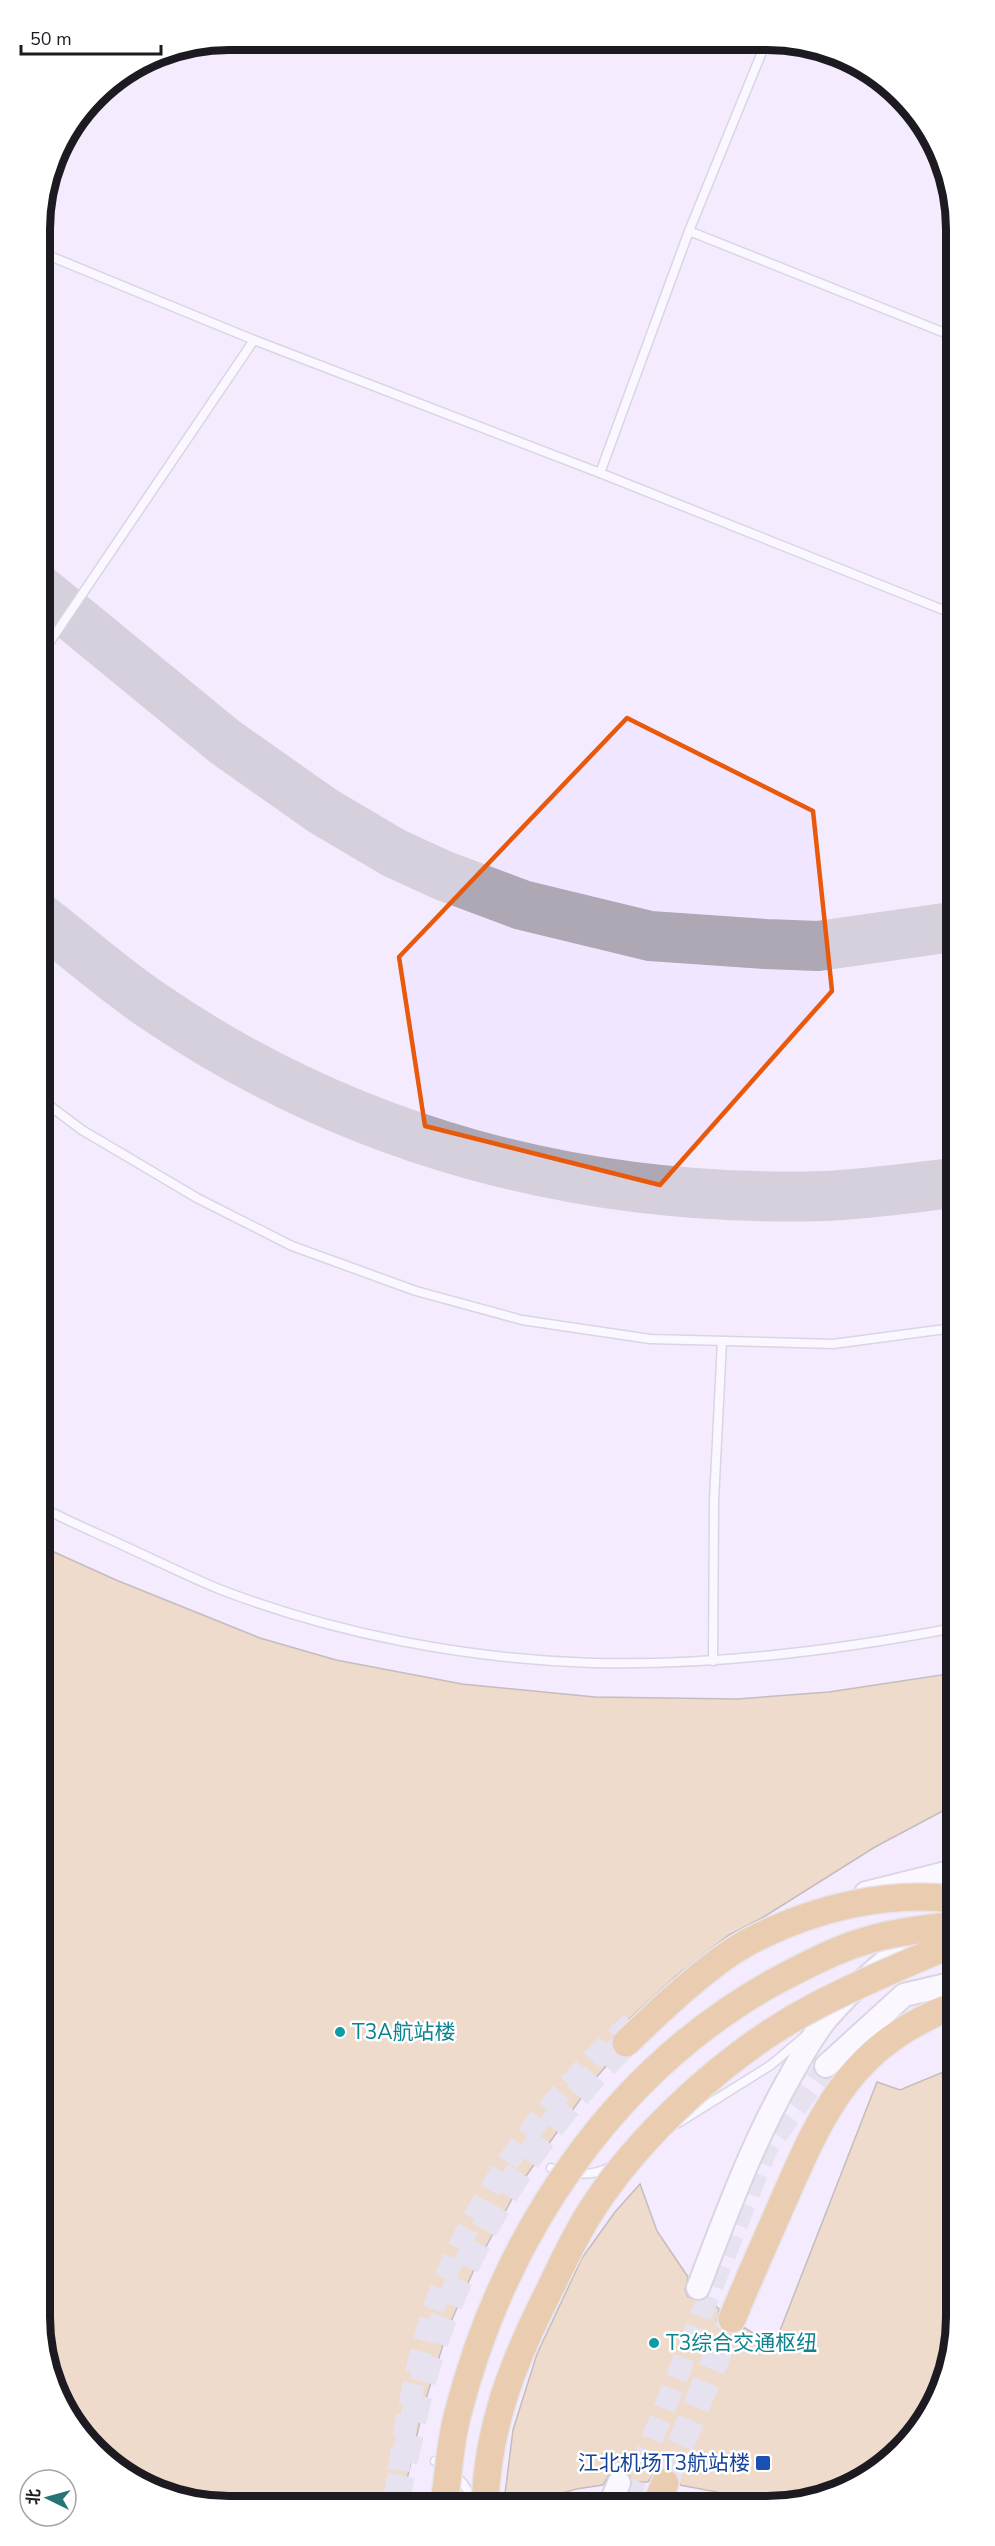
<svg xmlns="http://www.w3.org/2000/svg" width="995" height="2546" font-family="'Nunito Sans','Noto Sans SC',sans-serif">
  <rect width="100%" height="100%" fill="#f6f0fe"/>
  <!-- built -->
  <path fill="#f1e6ff" d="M229,39L803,43L851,59L900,94L950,180L956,2329L942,2390L909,2442L861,2481L815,2501L192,2503L103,2460L65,2412L45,2366L39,216L59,144L103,86L156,53Z"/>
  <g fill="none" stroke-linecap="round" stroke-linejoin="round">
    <!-- taxiway -->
    <g stroke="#ada8b4" stroke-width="50">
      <path d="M40,590L225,742L323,811L394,853L442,875L522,905L650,936L766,944L818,946L952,927"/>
      <path d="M41,919C77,947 112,978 150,1004C351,1142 582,1203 825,1196C867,1194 910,1188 952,1183"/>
    </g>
  </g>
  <!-- building -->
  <g fill="#e5c191" stroke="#887d6f" stroke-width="1.5">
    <path d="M43,1547L116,1580L260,1638L336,1660L462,1684L595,1697L737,1699L829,1692L954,1673V1805L875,1847L762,1918L729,1935L677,1975L615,2032L611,2046L616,2055L593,2081L519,2186L476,2265L449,2326L423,2408L402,2502L192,2503L103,2460L65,2412L45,2366Z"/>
    <path d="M955,2067L956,2329L942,2390L909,2442L861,2481L815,2501H714L717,2492L680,2485L677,2473L663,2467L655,2471L648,2482H632L629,2474L617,2470L610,2473L603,2485L576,2489L532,2502H504L513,2430L537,2354L582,2258L615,2212L640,2184L657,2231L688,2277L685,2290L688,2297L700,2301L707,2298L719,2309L717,2322L725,2333L735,2334L745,2328L774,2346L877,2082L900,2090Z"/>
  </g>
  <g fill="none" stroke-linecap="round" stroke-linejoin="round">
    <!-- secondary-tunnel -->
    <g stroke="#d5d0dd" stroke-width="22" stroke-dasharray="22 11" stroke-linecap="butt">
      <path d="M628,2501L767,2148L826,2066"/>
      <path d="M394,2503C401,2448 410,2394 424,2341C456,2219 539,2103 634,2021"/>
    </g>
    <!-- trunk-tunnel -->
    <g stroke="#d5d0dd" stroke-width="27" stroke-dasharray="27 14" stroke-linecap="butt">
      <path d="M665,2483L732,2319"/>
      <path d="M398,2502C398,2481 406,2457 410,2435C439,2286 517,2149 626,2043"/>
    </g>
    <!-- service casing -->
    <g stroke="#bab2c3" stroke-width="11">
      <g id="service">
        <path d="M689,231L950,335"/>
        <path d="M40,252L254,340"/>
        <path d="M600,473L689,231L766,42"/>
        <path d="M41,655L254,340L600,473L951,613"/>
        <path d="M42,1100L82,1130L197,1198L292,1246L416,1291L522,1320L650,1339L833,1344L953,1328"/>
        <path d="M43,1508C68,1521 94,1532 120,1544C153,1559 185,1575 219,1589C335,1634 467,1659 593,1663C714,1666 834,1651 954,1628"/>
        <path d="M713,1661L714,1501L722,1341"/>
        <path d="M678,2123L771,2065L804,2037"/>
        <path d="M551,2168C573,2174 591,2178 612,2166"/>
        <path d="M435,2461C453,2472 466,2481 472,2502"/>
      </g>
    </g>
    <!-- secondary casing -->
    <g stroke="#bab2c3" stroke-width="26">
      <g id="secondary">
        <path d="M866,1893L954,1871"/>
        <path d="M826,2066L904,1995L955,1983"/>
        <path d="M698,2288C726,2215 752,2143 791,2075C802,2055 814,2033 828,2017C857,1983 891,1955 927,1928"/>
        <path d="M611,2502L619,2483"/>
      </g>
    </g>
    <!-- trunk casing -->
    <g stroke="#d6d6d7" stroke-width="30">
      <g id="trunk">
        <path d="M732,2319C749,2278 767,2238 785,2197C825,2105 855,2043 955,2005"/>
        <path d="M658,2501L665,2483"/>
      </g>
    </g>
    <!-- service -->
    <use href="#service" stroke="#fff" stroke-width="8"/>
    <!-- secondary -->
    <use href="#secondary" stroke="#fff" stroke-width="22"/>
    <!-- trunk -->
    <use href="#trunk" stroke="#dca256" stroke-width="27"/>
    <!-- trunk-bridge casing -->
    <g stroke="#d6d6d7" stroke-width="30" stroke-linecap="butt">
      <g id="trunk-bridge">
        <path d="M626,2043C660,2010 712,1960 754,1939C815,1908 886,1891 954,1899"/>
        <path d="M444,2502C449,2473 450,2441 458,2413C504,2235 612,2072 774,1982C803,1967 834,1950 865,1941C894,1932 925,1929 954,1925"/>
        <path d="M485,2502C488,2427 512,2365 545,2299C559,2271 572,2241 589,2214C638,2135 731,2050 814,2007C859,1983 908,1963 955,1943"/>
      </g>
    </g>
    <!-- trunk-bridge -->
    <use href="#trunk-bridge" stroke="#dca256" stroke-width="27"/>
  </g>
  <!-- marked area -->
  <path d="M0 0H995V2546H0ZM627,718L813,811L832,991L660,1185L425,1126L399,957Z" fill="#f6f0fe" fill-opacity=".55" fill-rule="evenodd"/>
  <path fill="none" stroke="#e8590c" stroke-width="4.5" stroke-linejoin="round" d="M627,718L813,811L832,991L660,1185L425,1126L399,957Z"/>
  <!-- markers -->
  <g fill="#0f9aa8" stroke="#fff" stroke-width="2">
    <circle cx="340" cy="2032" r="6"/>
    <circle cx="654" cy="2343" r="6"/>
  </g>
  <rect fill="#1a4fb4" stroke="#fff" stroke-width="2" x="755" y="2455" width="16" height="16" rx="3"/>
  <g text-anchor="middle" stroke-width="5" stroke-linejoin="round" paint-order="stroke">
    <!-- culture labels -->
    <g font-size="21" fill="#0d838f" stroke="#fff" text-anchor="start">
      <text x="352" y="2039">T3A航站楼</text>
      <text x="666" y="2350">T3综合交通枢纽</text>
    </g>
    <!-- transit labels -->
    <g font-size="21" fill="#164399" stroke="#fff" text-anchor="end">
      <text x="750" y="2470">江北机场T3航站楼</text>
    </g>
  </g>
  <!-- crop -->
  <path d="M0 0H995V2546H0ZM229 50H767A179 179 0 0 1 946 229V2317A179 179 0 0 1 767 2496H229A179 179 0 0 1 50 2317V229A179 179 0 0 1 229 50Z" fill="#fff" fill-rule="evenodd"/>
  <path fill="none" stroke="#1d1a21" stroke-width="8" d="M229 50H767A179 179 0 0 1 946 229V2317A179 179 0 0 1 767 2496H229A179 179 0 0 1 50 2317V229A179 179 0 0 1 229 50Z"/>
  <!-- north arrow -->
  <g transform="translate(48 2498) rotate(275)"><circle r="28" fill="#ffffff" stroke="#a5a3a6" stroke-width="1.5"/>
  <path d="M0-4.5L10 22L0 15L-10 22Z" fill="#287376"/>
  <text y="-9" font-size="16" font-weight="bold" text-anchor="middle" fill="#1d1a21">北</text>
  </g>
  <!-- scale -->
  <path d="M21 45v9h140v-9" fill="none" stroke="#1d1a21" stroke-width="3"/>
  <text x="30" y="45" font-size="18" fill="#1d1a21" stroke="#ffffff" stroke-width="4.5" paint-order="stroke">50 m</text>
</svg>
